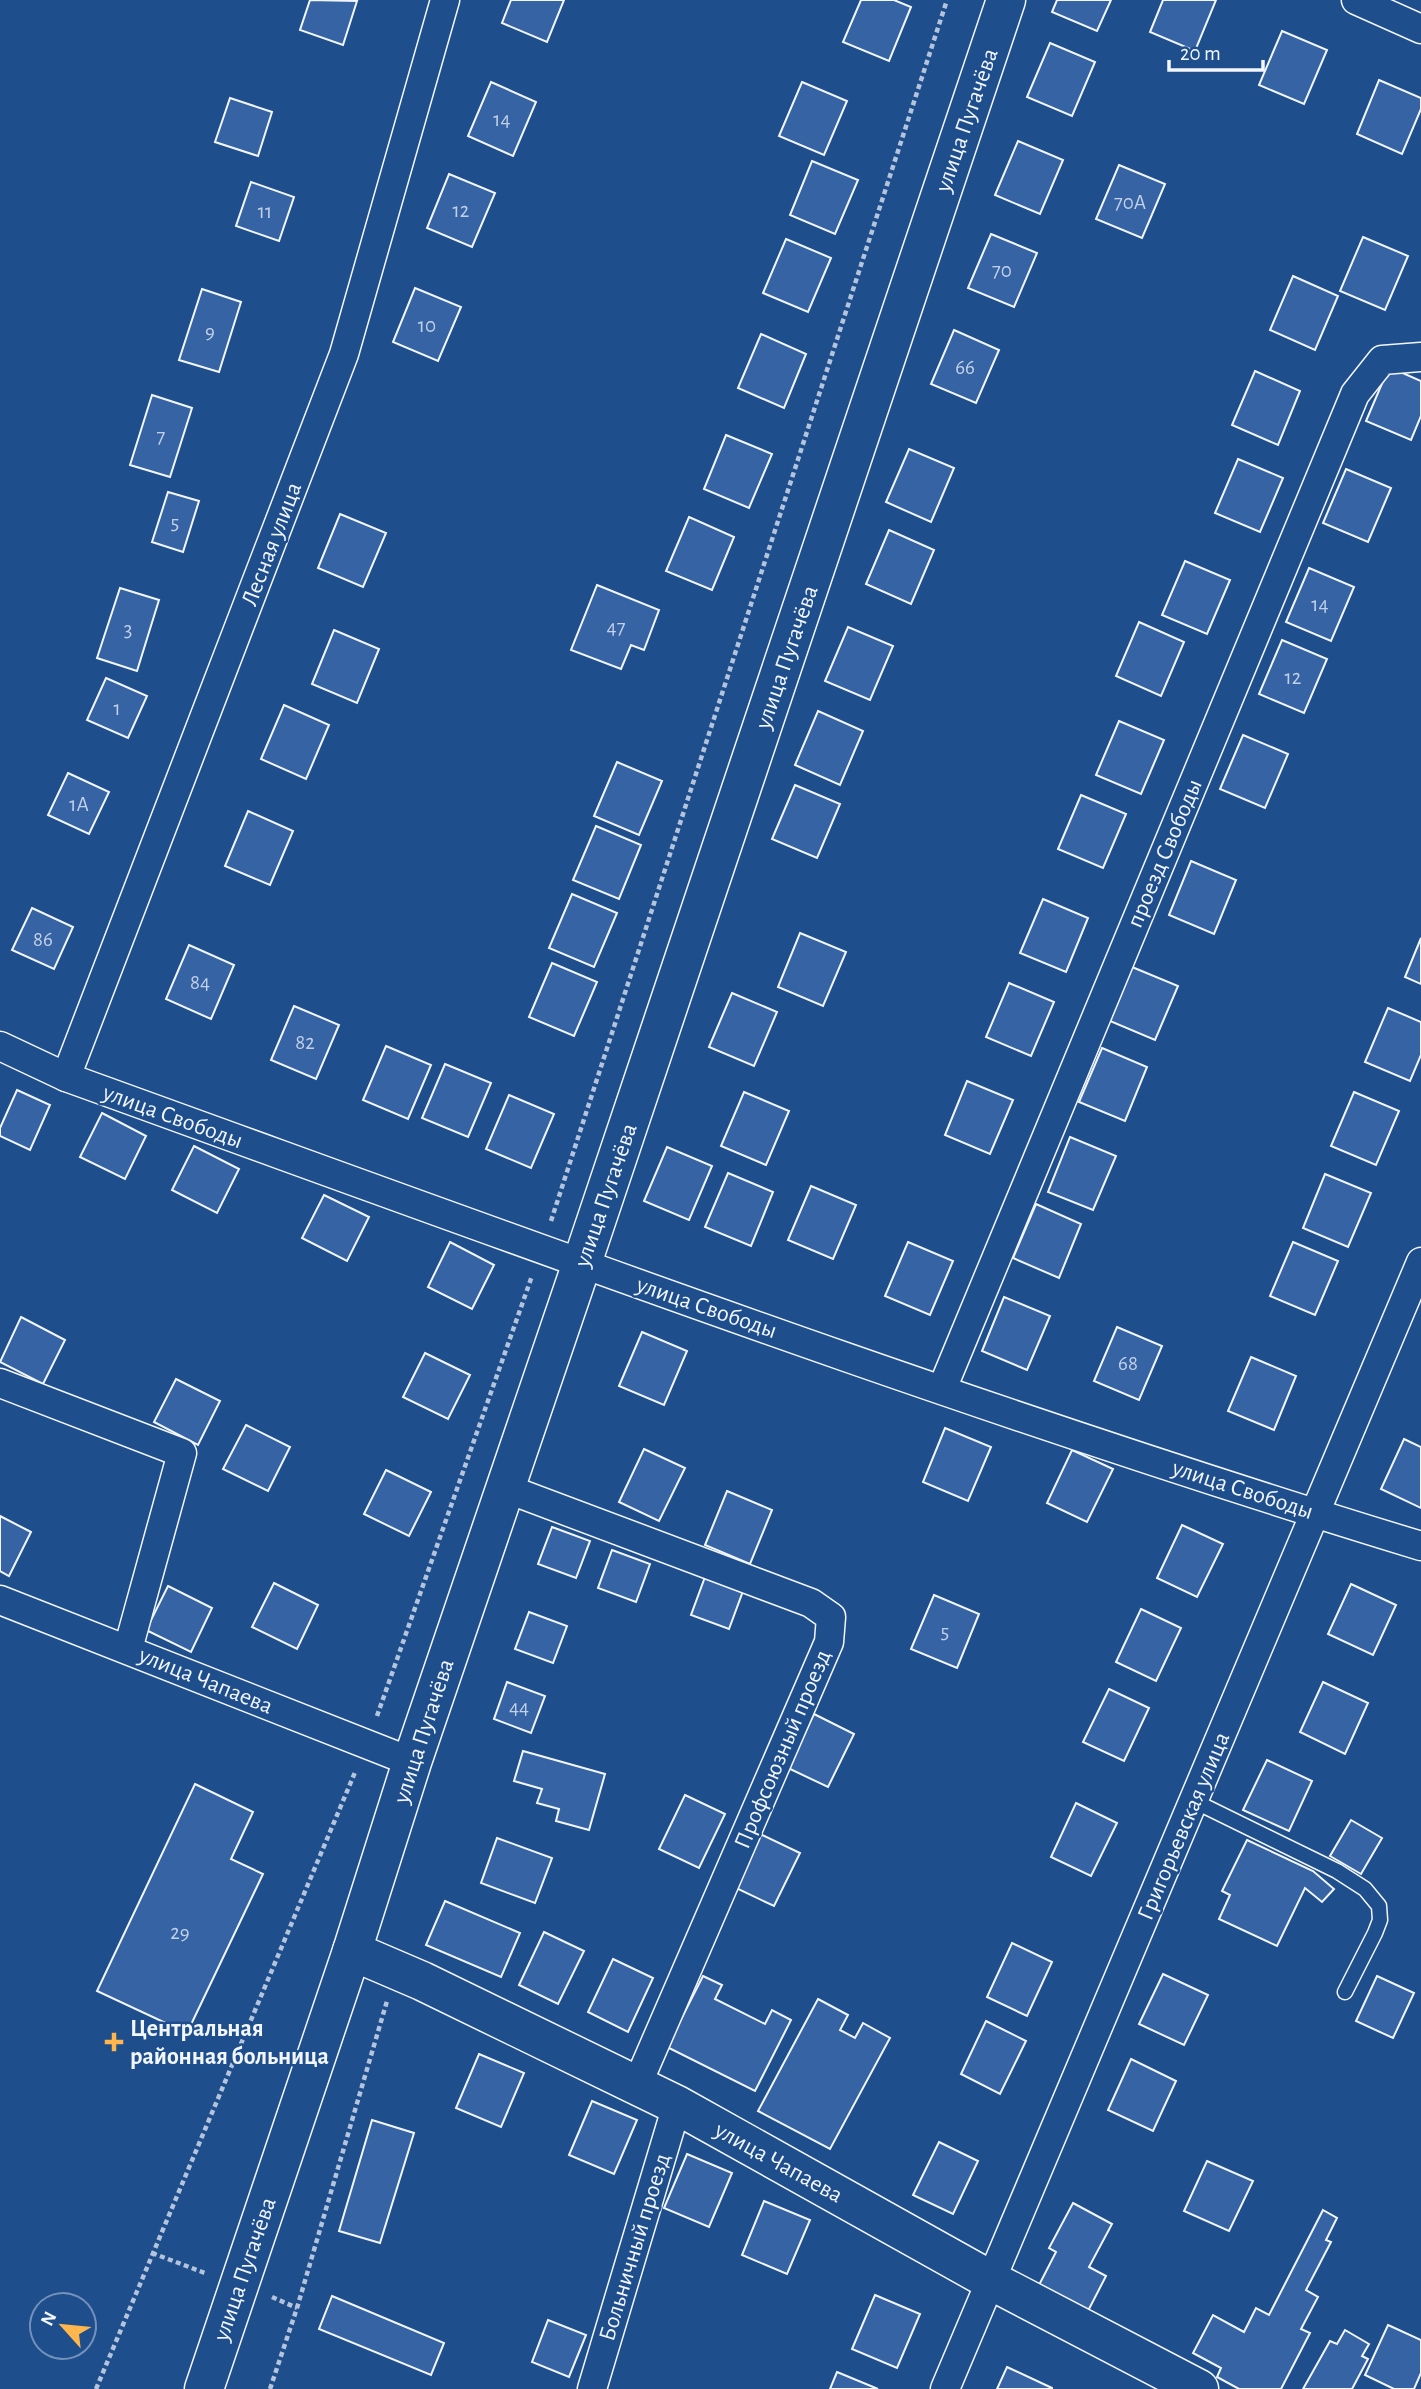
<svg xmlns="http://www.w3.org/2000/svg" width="1421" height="2389" font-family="'Alegreya Sans',sans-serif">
  <rect width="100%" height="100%" fill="#1f4e8c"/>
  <!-- building -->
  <g fill="#3563a3" stroke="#f2f6ff" stroke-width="2">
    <path d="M310,0L357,1L343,45L300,30Z"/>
    <path d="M511,0H564L547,42L502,23Z"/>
    <path d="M861,0H894L911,7L889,61L843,42Z"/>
    <path d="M1057,0H1111L1097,31L1052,12Z"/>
    <path d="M1163,0H1216L1195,51L1150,32Z"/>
    <path d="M1282,31L1327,50L1304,104L1259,85Z"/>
    <path d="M1050,43L1095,62L1072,116L1027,97Z"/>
    <path d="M1379,80L1421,98V109L1402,154L1357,134Z"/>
    <path d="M491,82L536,102L513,156L468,136Z"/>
    <path d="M802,82L847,101L824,155L779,136Z"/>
    <path d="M230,98L272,112L258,156L215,142Z"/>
    <path d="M1018,141L1063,160L1040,214L995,195Z"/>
    <path d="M812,161L858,180L835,234L790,215Z"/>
    <path d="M1119,165L1165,184L1142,238L1096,219Z"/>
    <path d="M449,174L495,193L472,247L427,228Z"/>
    <path d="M251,182L294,197L279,241L236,226Z"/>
    <path d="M991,234L1037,253L1014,307L968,288Z"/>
    <path d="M1363,237L1408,256L1385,310L1340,291Z"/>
    <path d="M786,239L831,258L808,312L763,293Z"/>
    <path d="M1293,276L1338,296L1315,350L1270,330Z"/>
    <path d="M415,288L461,307L438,361L393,342Z"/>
    <path d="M202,289L241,302L219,372L179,360Z"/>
    <path d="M954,330L999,350L976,403L931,384Z"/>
    <path d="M761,334L806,354L784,408L738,388Z"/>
    <path d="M1389,367L1421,381V416L1411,440L1366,421Z"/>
    <path d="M1255,371L1300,391L1278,445L1232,425Z"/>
    <path d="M152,395L192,408L170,477L130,465Z"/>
    <path d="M726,435L772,454L749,508L704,489Z"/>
    <path d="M909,449L954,468L931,522L886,502Z"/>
    <path d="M1238,459L1283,478L1260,532L1215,513Z"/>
    <path d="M1346,469L1391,488L1368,542L1323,523Z"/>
    <path d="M168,492L199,501L183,552L152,542Z"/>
    <path d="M340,514L386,533L363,587L318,568Z"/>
    <path d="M689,517L734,537L712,590L666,571Z"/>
    <path d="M889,530L934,550L911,604L866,584Z"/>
    <path d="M1185,561L1230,580L1207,634L1162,615Z"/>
    <path d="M1309,568L1354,587L1331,641L1286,622Z"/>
    <path d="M597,585L659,610L644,650L631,645L621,669L571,650Z"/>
    <path d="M120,588L159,600L137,671L97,658Z"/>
    <path d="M1139,622L1184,642L1161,696L1116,676Z"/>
    <path d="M848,627L893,646L870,700L825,681Z"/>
    <path d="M334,630L379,649L357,703L312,684Z"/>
    <path d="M1282,640L1327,659L1304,713L1259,694Z"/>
    <path d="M106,678L147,696L128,738L87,720Z"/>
    <path d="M284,705L329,725L306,779L261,759Z"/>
    <path d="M818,711L863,731L840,785L795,765Z"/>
    <path d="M1119,721L1164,740L1141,794L1096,775Z"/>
    <path d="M1243,735L1288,754L1265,808L1220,789Z"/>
    <path d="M617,762L662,781L639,835L594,816Z"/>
    <path d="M68,773L109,792L89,834L48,815Z"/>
    <path d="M795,785L840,804L817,858L772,839Z"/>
    <path d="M1081,795L1126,814L1103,868L1058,849Z"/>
    <path d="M248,811L293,831L270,885L225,866Z"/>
    <path d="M596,826L641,845L619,899L573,880Z"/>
    <path d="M1191,861L1236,880L1214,934L1169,915Z"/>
    <path d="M572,894L617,913L594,967L549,948Z"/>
    <path d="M1043,899L1088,918L1066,972L1020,953Z"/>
    <path d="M32,908L73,927L54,969L12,950Z"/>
    <path d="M800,933L846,952L823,1006L778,987Z"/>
    <path d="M1421,938V984L1405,977Z"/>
    <path d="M189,945L234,965L211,1019L166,999Z"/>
    <path d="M552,963L597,982L574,1036L529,1017Z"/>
    <path d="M1132,967L1178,986L1155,1040L1110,1021Z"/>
    <path d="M1009,983L1054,1002L1031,1056L986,1037Z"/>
    <path d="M732,993L777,1012L754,1066L709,1047Z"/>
    <path d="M294,1006L339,1025L316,1079L271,1060Z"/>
    <path d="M1388,1008L1421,1022V1055L1410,1081L1365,1062Z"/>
    <path d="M386,1046L431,1065L408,1119L363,1100Z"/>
    <path d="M1102,1048L1147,1067L1125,1121L1079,1102Z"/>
    <path d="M445,1064L491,1083L468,1137L422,1118Z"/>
    <path d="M967,1081L1013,1100L990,1154L945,1135Z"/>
    <path d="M17,1090L50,1105L30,1150L0,1136V1128Z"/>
    <path d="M744,1092L789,1111L766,1165L721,1146Z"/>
    <path d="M1354,1092L1399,1111L1376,1165L1331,1146Z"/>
    <path d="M509,1095L554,1114L531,1168L486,1149Z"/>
    <path d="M102,1113L146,1136L125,1179L80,1157Z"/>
    <path d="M1070,1137L1116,1156L1093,1210L1048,1192Z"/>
    <path d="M194,1146L239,1169L217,1213L172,1190Z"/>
    <path d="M667,1147L712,1166L689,1220L644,1201Z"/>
    <path d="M728,1173L773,1192L751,1246L705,1227Z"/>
    <path d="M1325,1174L1371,1193L1348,1247L1303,1228Z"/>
    <path d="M811,1186L856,1205L833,1259L788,1240Z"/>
    <path d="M324,1195L369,1217L347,1261L302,1238Z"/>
    <path d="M1036,1204L1081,1224L1059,1278L1013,1258Z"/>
    <path d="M450,1242L494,1265L472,1309L428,1287Z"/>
    <path d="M908,1242L953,1261L930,1315L885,1296Z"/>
    <path d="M1293,1242L1338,1261L1315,1315L1270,1296Z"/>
    <path d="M1004,1297L1050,1316L1027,1370L982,1351Z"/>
    <path d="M21,1317L65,1340L43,1384L0,1362Z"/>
    <path d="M1117,1327L1162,1346L1139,1400L1094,1381Z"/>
    <path d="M642,1332L687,1351L664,1405L619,1386Z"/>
    <path d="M425,1353L470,1375L448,1419L403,1397Z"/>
    <path d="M1251,1357L1296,1376L1274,1430L1228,1411Z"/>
    <path d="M176,1379L220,1401L198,1445L154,1422Z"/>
    <path d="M246,1425L290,1447L268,1491L223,1469Z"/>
    <path d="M945,1428L991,1447L968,1501L923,1482Z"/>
    <path d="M1404,1439L1421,1447V1508L1381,1489Z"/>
    <path d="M644,1449L685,1468L659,1521L619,1502Z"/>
    <path d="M1072,1450L1113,1469L1087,1522L1047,1503Z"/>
    <path d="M386,1470L431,1492L409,1536L364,1514Z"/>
    <path d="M727,1491L772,1510L750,1564L705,1545Z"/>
    <path d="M0,1516L31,1532L9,1576L0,1571Z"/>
    <path d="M1182,1525L1223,1544L1197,1597L1157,1578Z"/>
    <path d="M552,1527L590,1541L576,1578L538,1564Z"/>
    <path d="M612,1550L650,1564L636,1602L598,1588Z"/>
    <path d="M705,1577L743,1591L729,1629L691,1615Z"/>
    <path d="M274,1583L318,1605L297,1649L252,1627Z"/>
    <path d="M1351,1584L1396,1605L1373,1655L1328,1634Z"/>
    <path d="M168,1586L212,1608L191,1652L146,1630Z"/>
    <path d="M934,1595L979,1614L957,1668L911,1649Z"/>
    <path d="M1141,1609L1181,1628L1156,1681L1116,1662Z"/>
    <path d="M529,1612L567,1626L553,1663L515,1649Z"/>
    <path d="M507,1682L545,1696L531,1733L494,1719Z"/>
    <path d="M1323,1682L1368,1703L1345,1754L1300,1732Z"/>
    <path d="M1109,1689L1149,1708L1124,1761L1083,1742Z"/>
    <path d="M814,1714L854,1734L828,1787L788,1768Z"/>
    <path d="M523,1751L605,1774L589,1830L556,1821L559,1809L537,1803L542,1789L514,1781Z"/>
    <path d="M1267,1760L1312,1781L1289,1831L1243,1810Z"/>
    <path d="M195,1784L253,1812L231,1859L263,1874L187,2033L97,1991Z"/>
    <path d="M685,1795L725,1814L699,1868L659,1849Z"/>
    <path d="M1076,1803L1117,1823L1091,1876L1051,1857Z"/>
    <path d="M1351,1820L1382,1838L1361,1874L1330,1856Z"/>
    <path d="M760,1834L800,1853L774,1906L734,1887Z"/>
    <path d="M497,1838L552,1858L535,1903L481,1883Z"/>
    <path d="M1247,1840L1313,1871L1334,1889L1322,1902L1305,1888L1277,1946L1219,1919L1230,1895L1222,1891Z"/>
    <path d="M445,1901L520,1933L501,1977L426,1945Z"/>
    <path d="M544,1932L584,1951L558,2004L519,1985Z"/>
    <path d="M1012,1943L1052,1962L1027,2016L987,1997Z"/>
    <path d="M613,1959L653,1978L628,2032L588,2012Z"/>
    <path d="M1163,1974L1208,1995L1184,2045L1139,2024Z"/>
    <path d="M703,1976L722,1985L715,1999L765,2024L772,2010L791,2020L755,2091L667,2047Z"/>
    <path d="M1377,1976L1414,1993L1393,2038L1356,2021Z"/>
    <path d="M818,1999L848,2015L840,2030L855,2038L863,2023L890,2038L830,2149L758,2111Z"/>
    <path d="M986,2021L1026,2041L1000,2094L961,2074Z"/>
    <path d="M479,2054L524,2073L501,2127L456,2108Z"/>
    <path d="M1131,2059L1176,2081L1153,2131L1108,2110Z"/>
    <path d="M592,2101L637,2120L614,2174L569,2155Z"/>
    <path d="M372,2120L414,2133L380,2243L339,2231Z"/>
    <path d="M939,2142L978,2161L953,2214L913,2195Z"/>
    <path d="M687,2154L732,2173L709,2227L664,2208Z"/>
    <path d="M1207,2161L1253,2181L1229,2231L1184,2211Z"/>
    <path d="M764,2201L810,2220L787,2274L742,2255Z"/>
    <path d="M1073,2203L1112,2224L1089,2267L1106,2276L1088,2311L1039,2285L1056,2252L1049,2248Z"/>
    <path d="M1323,2210L1337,2218L1326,2240L1331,2242L1306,2290L1318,2297L1301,2329L1310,2333L1281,2389H1239L1217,2377L1221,2368L1193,2353L1213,2315L1244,2332L1256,2308L1269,2315Z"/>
    <path d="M875,2295L920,2314L897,2368L852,2349Z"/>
    <path d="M332,2296L444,2343L431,2375L319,2329Z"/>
    <path d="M548,2320L586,2335L569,2377L532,2362Z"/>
    <path d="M1388,2325L1421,2340V2373L1414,2389H1394L1365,2375Z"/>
    <path d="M1345,2330L1369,2344L1362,2356L1368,2359L1352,2389H1303L1330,2341L1337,2344Z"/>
    <path d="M1007,2367L1052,2388V2389H997Z"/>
    <path d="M837,2372L878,2389H830Z"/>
  </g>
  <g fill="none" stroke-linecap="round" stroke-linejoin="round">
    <!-- service casing -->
    <g stroke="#f2f6ff" stroke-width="17">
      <path id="service" d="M1194,1801L1337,1871L1365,1889L1379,1906L1380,1920L1375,1933L1345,1992"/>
    </g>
    <!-- minor casing -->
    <g stroke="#f2f6ff" stroke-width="31">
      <g id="minor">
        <path d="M1356,0L1421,29"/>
        <path d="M0,1046L66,1077C515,1239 964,1407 1421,1546"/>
        <path d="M66,1077L344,354L445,0"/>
        <path d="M0,1383L182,1453L128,1649"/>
        <path d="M942,1389L1355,394L1382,360L1421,357"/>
        <path d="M505,1488L811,1603L831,1617L829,1642L637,2085"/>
        <path d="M0,1600L412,1762"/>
        <path d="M592,2389L677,2105"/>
        <path d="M945,2389L1421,1262"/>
      </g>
    </g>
    <!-- secondary casing -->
    <g stroke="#f2f6ff" stroke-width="41">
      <g id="secondary">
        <path d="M352,1951L422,1981L677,2105L992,2281L1199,2389"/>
        <path d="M204,2389L352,1951L412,1762L582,1263L1006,0"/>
      </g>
    </g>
    <!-- path -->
    <g stroke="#b3c4dc" stroke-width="4.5" stroke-dasharray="5 3.5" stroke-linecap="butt">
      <path d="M551,1221L947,0"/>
      <path d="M377,1716L532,1276"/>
      <path d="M152,2253L205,2273"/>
      <path d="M272,2297L297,2308"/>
      <path d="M96,2389L356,1770"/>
      <path d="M270,2389L297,2308L387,2001"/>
    </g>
    <!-- service -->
    <use href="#service" stroke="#1f4e8c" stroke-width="14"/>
    <!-- minor -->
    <use href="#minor" stroke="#1f4e8c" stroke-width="28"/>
    <!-- secondary -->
    <use href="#secondary" stroke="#1f4e8c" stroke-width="38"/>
  </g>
  <!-- markers -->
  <path fill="#ffb74d" stroke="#1f4e8c" stroke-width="2.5" d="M110.5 2031.5h7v7h7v7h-7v7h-7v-7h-7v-7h7z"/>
  <g text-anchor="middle" stroke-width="5" stroke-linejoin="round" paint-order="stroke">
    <!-- number labels -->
    <g font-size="21" fill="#c3d1e8">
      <text x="502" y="126">14</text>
      <text x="1130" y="209">70А</text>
      <text x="461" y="217">12</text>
      <text x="265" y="218">11</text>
      <text x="1002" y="277">70</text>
      <text x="427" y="332">10</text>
      <text x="210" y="338">9</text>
      <text x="965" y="374">66</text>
      <text x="161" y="443">7</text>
      <text x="175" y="529">5</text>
      <text x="1320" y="611">14</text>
      <text x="616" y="634">47</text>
      <text x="128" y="636">3</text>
      <text x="1293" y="684">12</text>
      <text x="117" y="715">1</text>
      <text x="79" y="811">1А</text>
      <text x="43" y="946">86</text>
      <text x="200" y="989">84</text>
      <text x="305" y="1049">82</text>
      <text x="1128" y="1370">68</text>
      <text x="945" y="1638">5</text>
      <text x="519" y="1714">44</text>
      <text x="180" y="1939">29</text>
    </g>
    <!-- street labels -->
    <g font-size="24" fill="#f2f6ff" stroke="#1f4e8c">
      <text transform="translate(966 120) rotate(-71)" y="8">улица Пугачёва</text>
      <text transform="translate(271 544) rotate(-69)" y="8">Лесная улица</text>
      <text transform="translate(786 657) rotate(-71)" y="8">улица Пугачёва</text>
      <text transform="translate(1164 853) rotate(-67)" y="8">проезд Свободы</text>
      <text transform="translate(173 1116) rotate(20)" y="8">улица Свободы</text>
      <text transform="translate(605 1195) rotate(-71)" y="8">улица Пугачёва</text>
      <text transform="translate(707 1307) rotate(19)" y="8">улица Свободы</text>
      <text transform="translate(1243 1489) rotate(18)" y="8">улица Свободы</text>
      <text transform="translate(206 1680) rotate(22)" y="8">улица Чапаева</text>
      <text transform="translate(423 1731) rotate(-72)" y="8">улица Пугачёва</text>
      <text transform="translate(782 1749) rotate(-67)" y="8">Профсоюзный проезд</text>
      <text transform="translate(1183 1826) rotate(-67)" y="8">Григорьевская улица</text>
      <text transform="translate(779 2162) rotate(29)" y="8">улица Чапаева</text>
      <text transform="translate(634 2247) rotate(-73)" y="8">Больничный проезд</text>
      <text transform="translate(244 2269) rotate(-71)" y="8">улица Пугачёва</text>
    </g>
    <!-- poi labels -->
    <g font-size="24" font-weight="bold" fill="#f2f6ff" stroke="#1f4e8c" text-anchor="start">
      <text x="130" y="2036">Центральная<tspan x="130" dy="28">районная больница</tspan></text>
    </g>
  </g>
  <!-- north arrow -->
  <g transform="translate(63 2326) rotate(297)"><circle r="33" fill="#1f4e8c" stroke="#7391ba" stroke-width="2"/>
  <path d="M0-5L12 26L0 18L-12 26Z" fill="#ffb74d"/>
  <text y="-10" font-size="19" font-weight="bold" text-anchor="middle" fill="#f2f6ff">N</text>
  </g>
  <!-- scale -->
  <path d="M1169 60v10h94v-10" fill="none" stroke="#f2f6ff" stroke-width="3.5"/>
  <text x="1180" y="60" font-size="21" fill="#f2f6ff" stroke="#1f4e8c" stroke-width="5" paint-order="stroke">20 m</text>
</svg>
